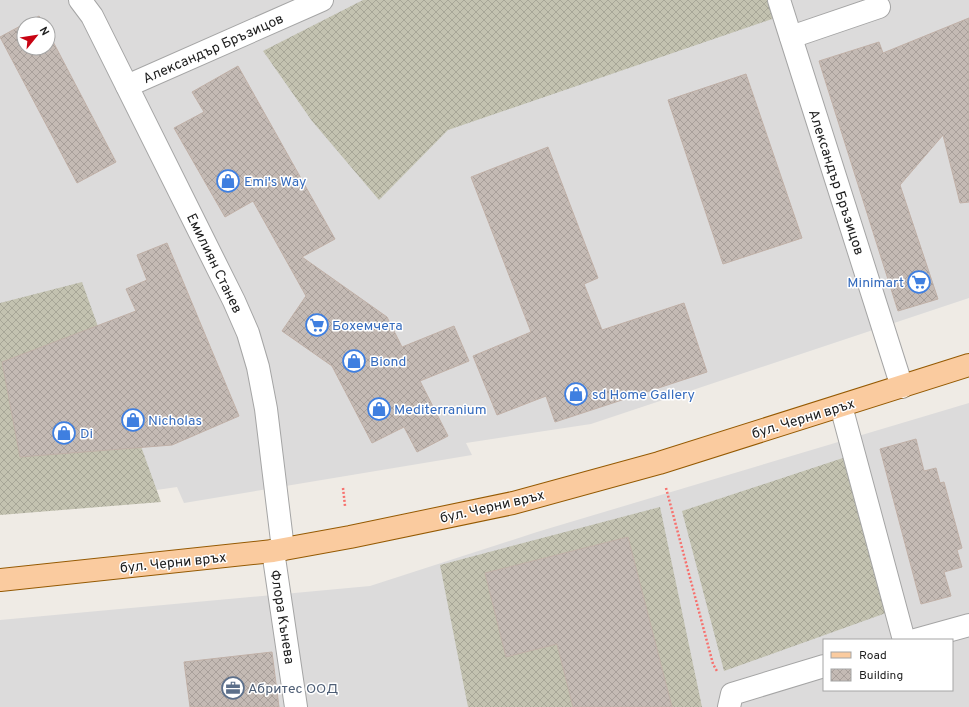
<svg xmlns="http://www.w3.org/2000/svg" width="969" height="707" font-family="Overpass,sans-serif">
  <defs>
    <pattern id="construction-cross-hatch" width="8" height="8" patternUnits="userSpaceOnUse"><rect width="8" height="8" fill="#c3c2b0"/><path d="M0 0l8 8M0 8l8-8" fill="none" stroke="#a7a697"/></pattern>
    <pattern id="building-cross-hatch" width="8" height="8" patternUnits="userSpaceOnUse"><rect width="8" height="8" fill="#c4bab4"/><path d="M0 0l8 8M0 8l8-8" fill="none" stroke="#a89f9a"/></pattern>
  </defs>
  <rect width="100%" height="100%" fill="#efebe5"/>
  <!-- residential -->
  <g fill="#dcdbdb" fill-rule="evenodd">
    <path d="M0,0H969V298L591,424L466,443L472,455L184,503L177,487L101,498L0,504ZM24,24H48V48H24Z"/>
    <path d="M969,403V707H0V620L370,586L537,532ZM824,640H952V690H824Z"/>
  </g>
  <!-- construction -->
  <g fill="url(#construction-cross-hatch)">
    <path d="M363,0H770L775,18L448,130L379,200L312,121L263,51Z"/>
    <path d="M82,282L161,502L0,515V303Z"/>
    <path d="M846,457L886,613L724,671L682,511Z"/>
    <path d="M660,507L702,707H468L440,565Z"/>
  </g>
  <!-- building -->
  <g fill="url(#building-cross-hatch)" stroke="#c0b0a7">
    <path d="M39,16L44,24H25Z"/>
    <path d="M969,18V202L960,203L943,135L900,185L938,299L898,311L819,61L879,42L883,53Z"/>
    <path d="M24,24V48H48V32L116,162L77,183L0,37Z"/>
    <path d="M238,66L335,239L302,257L387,317L402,347L454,326L469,361L420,381L448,436L417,452L404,427L372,443L332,366L282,331L306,296L253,201L225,217L174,128L204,112L192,92Z"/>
    <path d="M746,74L802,238L723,264L668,100Z"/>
    <path d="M548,147L598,278L584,284L602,330L684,303L707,372L555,422L546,396L497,415L473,356L531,332L471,177Z"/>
    <path d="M167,243L239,416L172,445L20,457L2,362L136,311L126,289L147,280L137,255Z"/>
    <path d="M916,439L924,471L936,468L940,483L944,482L962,548L957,550L962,567L944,572L951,596L921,604L880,449Z"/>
    <path d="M628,537L672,707H573L557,644L506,657L485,573Z"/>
    <path d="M272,652L279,707H190L184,662Z"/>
  </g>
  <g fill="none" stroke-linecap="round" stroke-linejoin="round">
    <!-- minor casing -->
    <g stroke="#a5a5a5" stroke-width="24">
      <g id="minor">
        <path d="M80,0L92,16L234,301L248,333L258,367L266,409L283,549"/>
        <path d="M779,0L902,387"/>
        <path d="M791,37L879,7"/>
        <path d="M127,86L322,0"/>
        <path d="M841,406L904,640"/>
        <path d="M273,551L296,707"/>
        <path d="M915,640L969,625"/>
        <path d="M729,707L732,694L824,666"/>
      </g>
    </g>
    <!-- major casing -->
    <g stroke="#955a03" stroke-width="24">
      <path id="major" d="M0,580L273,551L350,537L513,503L659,463L969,365"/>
    </g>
    <!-- path -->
    <g stroke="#f7716e" stroke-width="2.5" stroke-dasharray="2 2" stroke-linecap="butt">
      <path d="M343,488L345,506"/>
      <path d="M666,488L713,664L717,671"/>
    </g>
    <!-- minor -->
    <use href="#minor" stroke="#fff" stroke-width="22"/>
    <!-- major -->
    <use href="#major" stroke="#facb9f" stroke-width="22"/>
  </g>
  <!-- icons -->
  <defs>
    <g id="shop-ring" transform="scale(1.15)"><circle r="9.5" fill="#fff" stroke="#3f7fe0" stroke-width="1.5"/><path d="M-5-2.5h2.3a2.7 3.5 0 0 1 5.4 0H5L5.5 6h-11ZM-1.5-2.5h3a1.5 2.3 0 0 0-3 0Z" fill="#3f7fe0"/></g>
    <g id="supermarket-ring" transform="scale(1.15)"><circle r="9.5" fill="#fff" stroke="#3f7fe0" stroke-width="1.5"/><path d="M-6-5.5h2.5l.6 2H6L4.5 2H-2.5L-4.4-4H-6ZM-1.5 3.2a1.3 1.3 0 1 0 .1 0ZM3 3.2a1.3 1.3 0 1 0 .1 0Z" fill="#3f7fe0"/></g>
    <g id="office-ring" transform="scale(1.15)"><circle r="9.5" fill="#fff" stroke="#5c6f8a" stroke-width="1.5"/><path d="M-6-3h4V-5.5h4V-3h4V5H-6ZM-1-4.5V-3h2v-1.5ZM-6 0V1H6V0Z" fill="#5c6f8a"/></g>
  </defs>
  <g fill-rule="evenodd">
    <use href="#shop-ring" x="228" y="181"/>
    <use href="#supermarket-ring" x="919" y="282"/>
    <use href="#supermarket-ring" x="317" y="325"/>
    <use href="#shop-ring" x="354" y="361"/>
    <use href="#shop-ring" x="576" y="394"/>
    <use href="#shop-ring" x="379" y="409"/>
    <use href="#shop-ring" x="133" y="420"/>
    <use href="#shop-ring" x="64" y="433"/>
    <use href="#office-ring" x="233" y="688"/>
  </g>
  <g text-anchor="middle" stroke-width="3" stroke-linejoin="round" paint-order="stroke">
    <!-- street labels -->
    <g font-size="14" fill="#1e1e1e" stroke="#fff">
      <text transform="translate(213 48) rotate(-24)" y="5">Александър Бръзицов</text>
      <text transform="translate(837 182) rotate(72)" y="5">Александър Бръзицов</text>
      <text transform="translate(215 263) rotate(64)" y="5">Емилиян Станев</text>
      <text transform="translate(803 418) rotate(-17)" y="5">бул. Черни връх</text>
      <text transform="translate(492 506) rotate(-13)" y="5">бул. Черни връх</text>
      <text transform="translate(173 562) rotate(-6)" y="5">бул. Черни връх</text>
      <text transform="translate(283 617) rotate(81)" y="5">Флора Кънева</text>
    </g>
    <!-- shop labels -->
    <g font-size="14" fill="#366cbe" stroke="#fff" text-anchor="start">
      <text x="244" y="186">Emi's Way</text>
      <text x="904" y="287" text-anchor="end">Minimart</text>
      <text x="332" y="330">Бохемчета</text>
      <text x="370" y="366">Biond</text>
      <text x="592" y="399">sd Home Gallery</text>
      <text x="394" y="414">Mediterranium</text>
      <text x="148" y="425">Nicholas</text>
      <text x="80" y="438">Di</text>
    </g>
    <!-- service labels -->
    <g font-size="14" fill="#4e5e75" stroke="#fff" text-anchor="start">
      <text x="248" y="693">Абритес ООД</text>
    </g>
  </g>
  <!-- legend -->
  <rect x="823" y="639" width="130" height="52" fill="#ffffff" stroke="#a5a5a5"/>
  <rect x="831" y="652" width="20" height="6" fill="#facb9f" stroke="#a5a5a5"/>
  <text x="859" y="659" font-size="12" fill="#1e1e1e">Road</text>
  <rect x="831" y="669" width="20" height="12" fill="url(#building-cross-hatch)" stroke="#a5a5a5"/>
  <text x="859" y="679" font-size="12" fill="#1e1e1e">Building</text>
  <!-- north arrow -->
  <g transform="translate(36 36) rotate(60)"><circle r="19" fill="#ffffff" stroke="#a5a5a5"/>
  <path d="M0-3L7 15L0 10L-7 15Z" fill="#c80413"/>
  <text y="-6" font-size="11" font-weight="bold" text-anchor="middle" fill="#1e1e1e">N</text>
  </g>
</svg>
